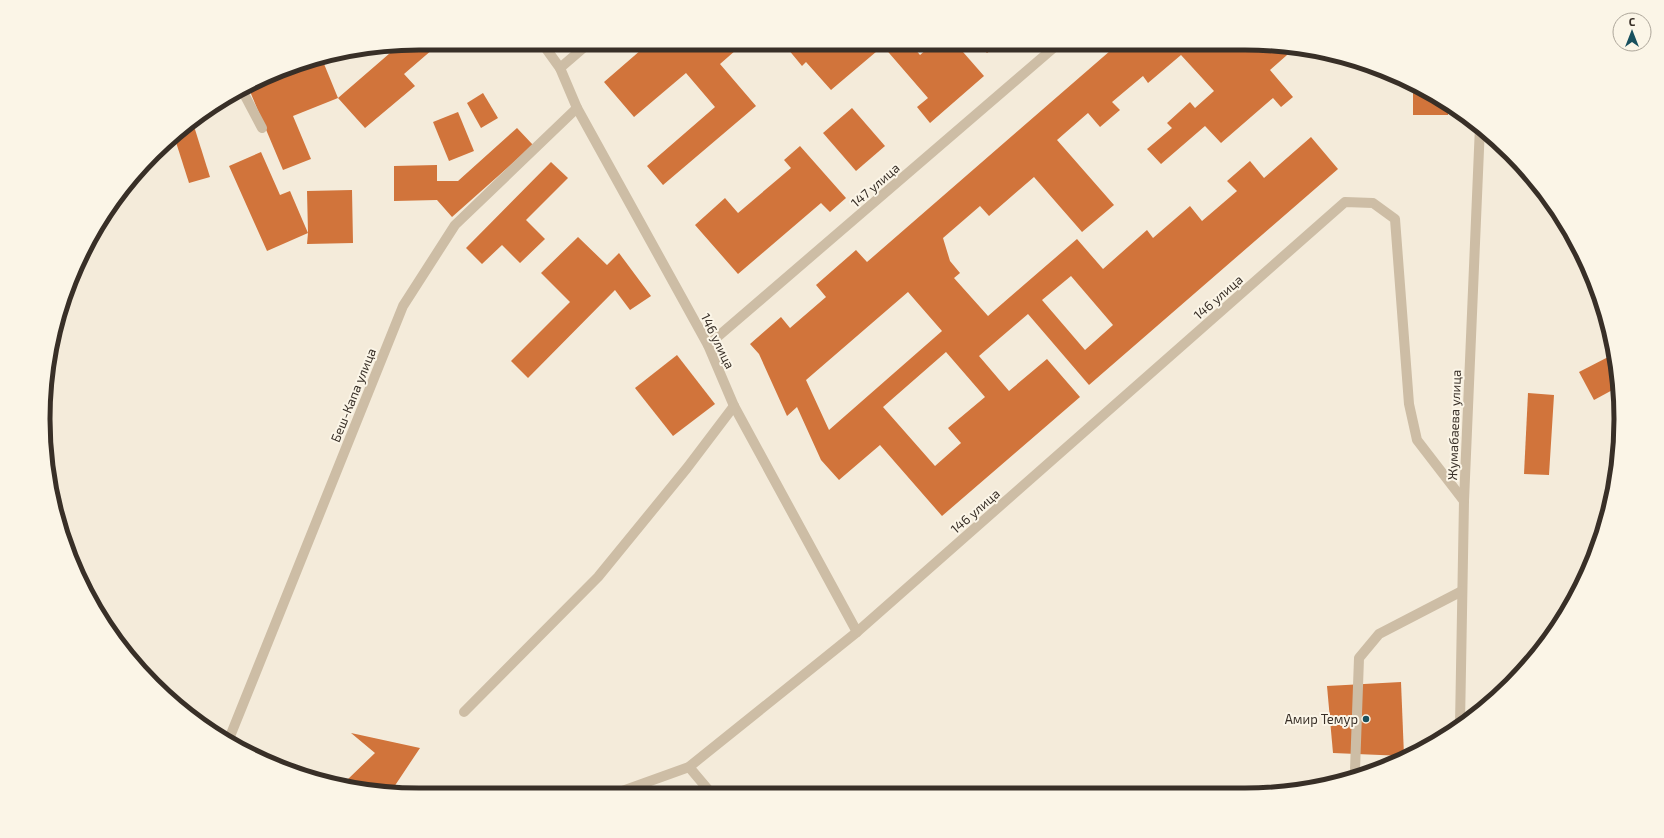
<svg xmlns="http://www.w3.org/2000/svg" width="1664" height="838" font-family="'Exo 2',sans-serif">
  <rect width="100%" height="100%" fill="#f4ebda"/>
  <!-- building -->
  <g fill="#d1743b" fill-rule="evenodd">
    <path d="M419,43H440L404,74L415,86L365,128L338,98L397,47Z"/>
    <path d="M649,43H744L720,64L756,106L663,185L647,166L715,107L686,73L634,117L604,82Z"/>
    <path d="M783,43H818L822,48L828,43H910L920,55L934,43L956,44L984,76L930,123L917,107L928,98L883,46L831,90L806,62L802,66Z"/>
    <path d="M978,44H998L987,53Z"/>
    <path d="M1118,44H1221L1248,50L1255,44H1269L1295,48L1270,70L1293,97L1281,107L1273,98L1221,143L1205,126L1161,164L1147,149L1172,128L1167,123L1190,102L1195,108L1214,91L1181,55L1148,83L1143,76L1112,102L1120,110L1100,127L1088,113L1057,140L1114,205L1082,232L1034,177L989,216L980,206L943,238L950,261L960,273L954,278L988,316L1077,239L1103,269L1147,230L1153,238L1190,206L1202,221L1237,191L1227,181L1250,161L1264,178L1311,137L1338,169L1089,385L1028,314L979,356L1009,391L1047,359L1080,397L942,516L880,445L839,480L821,460L797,407L787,416L759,354L750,344L781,317L790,328L826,297L816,285L856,250L867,262ZM1071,276L1113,325L1085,350L1042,300ZM908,292L942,331L829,430L806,380ZM946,352L985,397L948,428L961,443L935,466L883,407Z"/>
    <path d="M322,59L338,98L293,116L311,159L283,170L249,89L298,63Z"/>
    <path d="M1413,83L1448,105V115H1413Z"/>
    <path d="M483,93L498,118L481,128L467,103Z"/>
    <path d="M852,108L885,146L856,171L823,133Z"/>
    <path d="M458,112L474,151L449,161L433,122Z"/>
    <path d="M192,120L210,177L189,183L174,136Z"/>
    <path d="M517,128L533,145L452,217L437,200L394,201V166L437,165V181H458Z"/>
    <path d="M800,146L846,198L830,212L821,203L738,274L695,225L725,198L738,213L791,168L784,160Z"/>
    <path d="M261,152L280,195L290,191L308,233L307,191L352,190L353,243L307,244L308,233L267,251L229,166Z"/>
    <path d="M551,162L568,178L526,220L545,239L520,263L502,245L482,264L466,248Z"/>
    <path d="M578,237L607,265L619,253L651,296L630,310L615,290L528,378L511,361L570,302L541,273Z"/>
    <path d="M1614,354L1618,370V387L1594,400L1579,372Z"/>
    <path d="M677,355L715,404L673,436L635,388Z"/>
    <path d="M1528,393L1554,395L1549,475L1524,474Z"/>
    <path d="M1401,682L1404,756L1333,753L1327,686Z"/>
    <path d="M351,733L420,748L390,793L354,788L346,781L375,753Z"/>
  </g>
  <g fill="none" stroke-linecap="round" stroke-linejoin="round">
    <!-- minor -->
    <g stroke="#cdbda5" stroke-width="10">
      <path d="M542,43L560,68L577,108L708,345L734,406L857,632L1345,202L1373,203L1395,219L1409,404L1417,440L1464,501"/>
      <path d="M560,68L589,43"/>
      <path d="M243,92L262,128"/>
      <path d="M708,345L1058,44"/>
      <path d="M464,712L598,577L687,468L734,406"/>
      <path d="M1460,725L1464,501L1480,126"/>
      <path d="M229,739L403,306L455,225L577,108"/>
      <path d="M689,767L711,793"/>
      <path d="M1359,774L1355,770L1359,658L1379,634L1462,591"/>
      <path d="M614,794L689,767L857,632"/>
    </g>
  </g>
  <!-- markers -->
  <circle fill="#18505e" stroke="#fbf5e7" stroke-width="1.5" cx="1366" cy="719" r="4"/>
  <g text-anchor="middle" stroke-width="4" stroke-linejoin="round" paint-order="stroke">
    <!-- street labels -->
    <g font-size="13" fill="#382f27" stroke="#fbf5e7">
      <text transform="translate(875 185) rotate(-41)" y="5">147 улица</text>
      <text transform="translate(1218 297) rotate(-41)" y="5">146 улица</text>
      <text transform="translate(718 341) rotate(64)" y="5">146 улица</text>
      <text transform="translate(353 395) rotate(-68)" y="5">Беш-Капа улица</text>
      <text transform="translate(1454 425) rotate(-88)" y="5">Жумабаева улица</text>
      <text transform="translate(975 511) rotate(-41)" y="5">146 улица</text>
    </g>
    <!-- poi labels -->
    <g font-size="13" fill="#382f27" stroke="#fbf5e7" text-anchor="end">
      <text x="1358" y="724">Амир Темур</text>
    </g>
  </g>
  <!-- crop -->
  <path d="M0 0H1664V838H0ZM419 50H1245A369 369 0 0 1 1614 419V419A369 369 0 0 1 1245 788H419A369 369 0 0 1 50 419V419A369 369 0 0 1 419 50Z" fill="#fbf5e7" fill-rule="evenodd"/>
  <path fill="none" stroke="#382f27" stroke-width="5" d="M419 50H1245A369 369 0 0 1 1614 419V419A369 369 0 0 1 1245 788H419A369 369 0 0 1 50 419V419A369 369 0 0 1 419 50Z"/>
  <!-- north arrow -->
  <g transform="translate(1632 32)"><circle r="19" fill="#fbf5e7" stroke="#ada69a"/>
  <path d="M0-3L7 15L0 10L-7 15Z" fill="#18505e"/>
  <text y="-6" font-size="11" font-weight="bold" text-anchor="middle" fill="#382f27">С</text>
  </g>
</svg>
